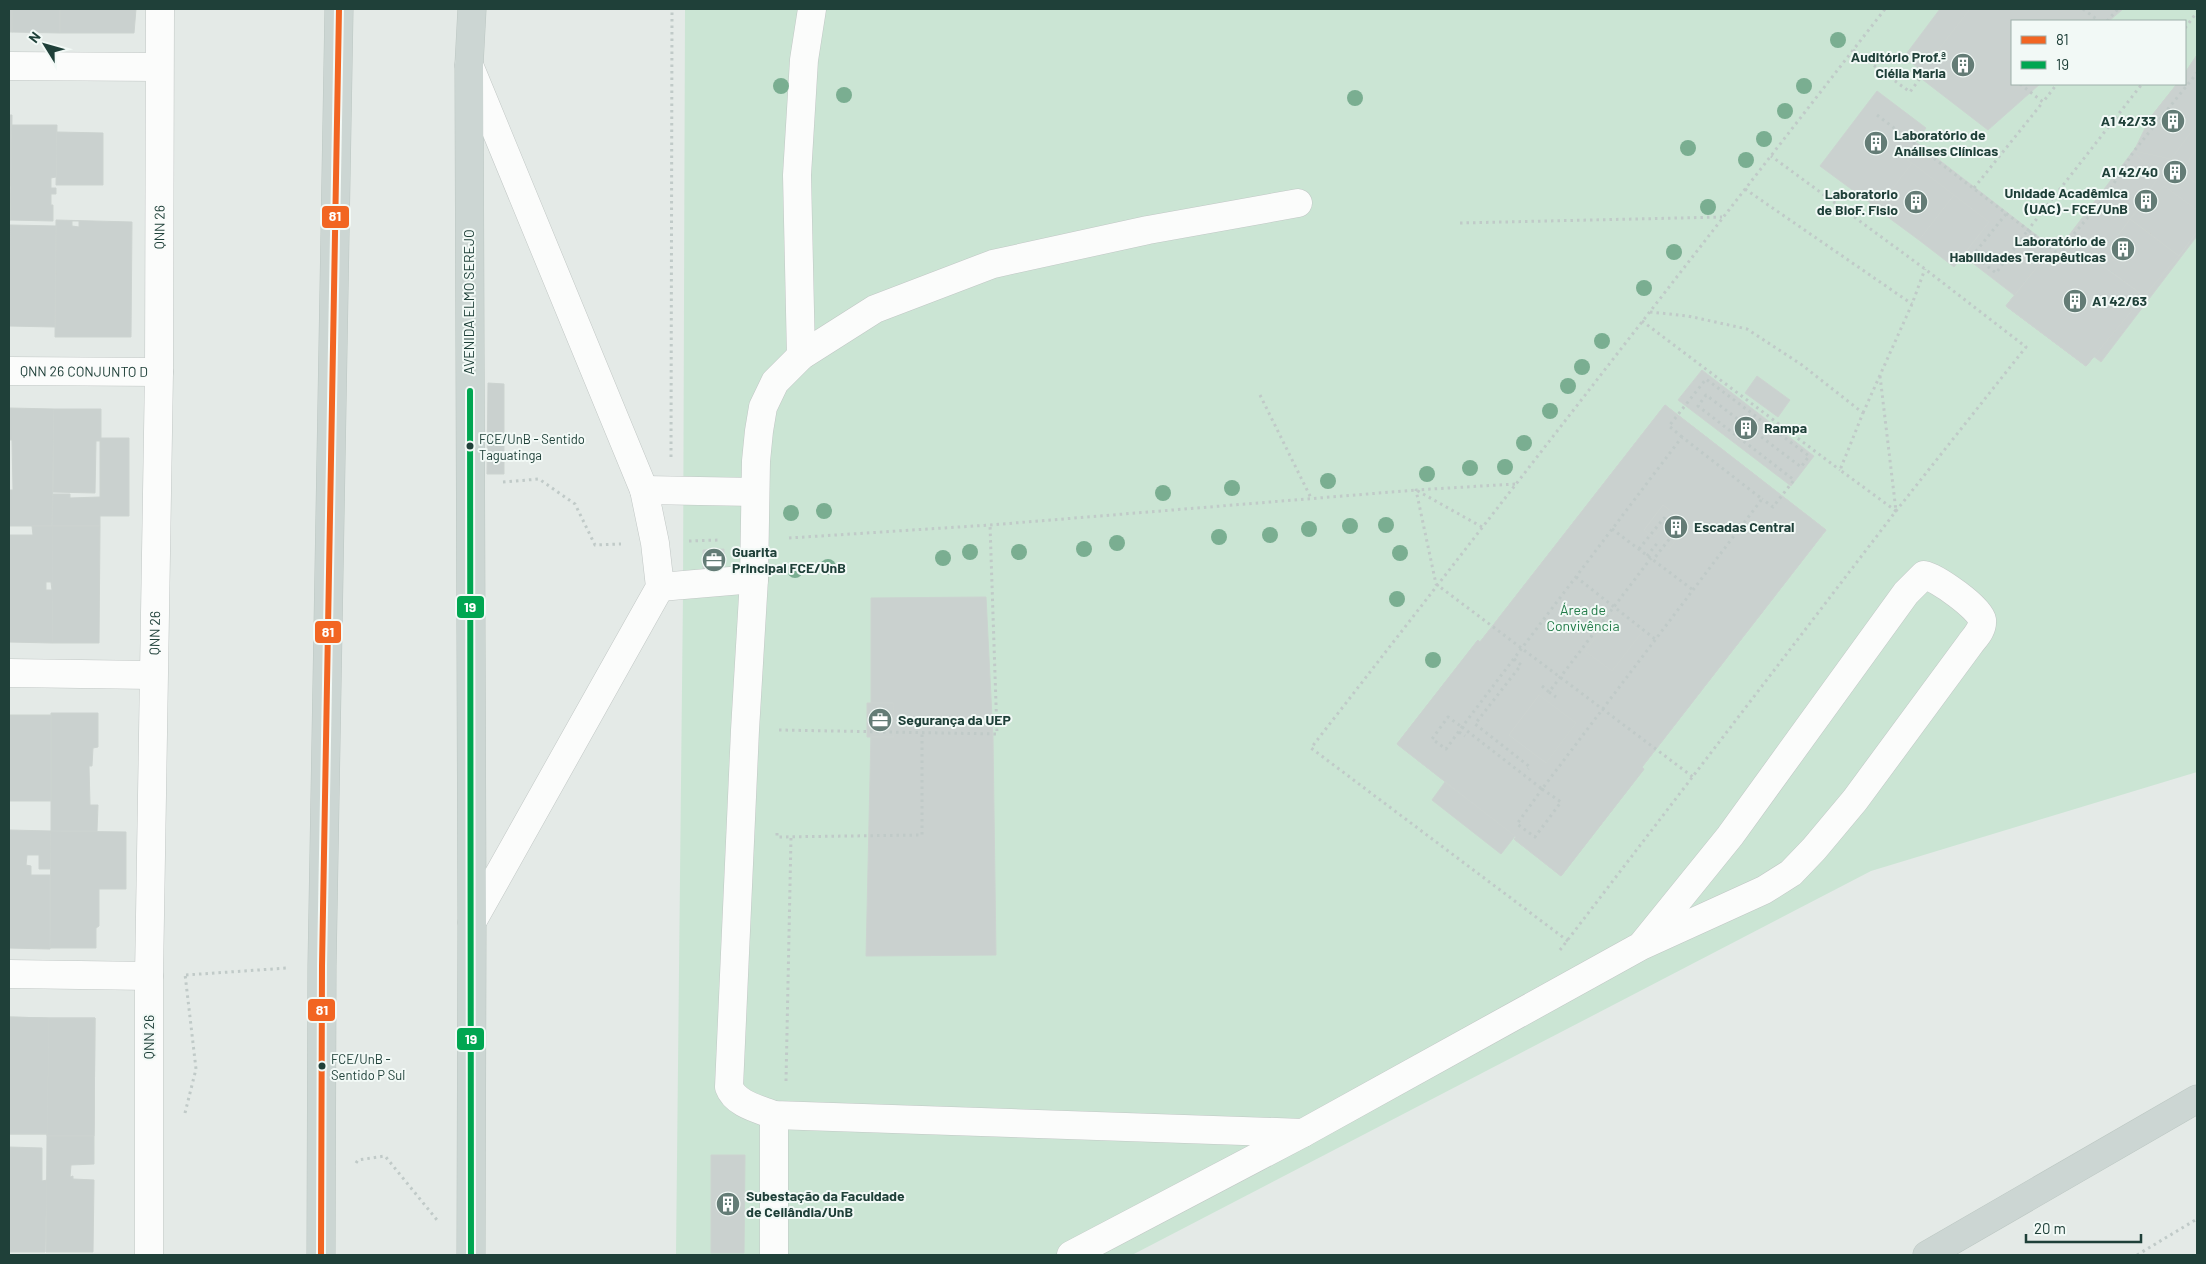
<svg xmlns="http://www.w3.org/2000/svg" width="2206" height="1264" font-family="Barlow,sans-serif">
  <rect width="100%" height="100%" fill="#e4eae7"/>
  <!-- green -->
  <path fill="#cbe5d4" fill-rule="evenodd" d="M685,9H2197V772L1871,871L1132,1255H676L683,594ZM2012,21H2185V84H2012Z"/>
  <!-- building -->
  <g fill="#cad1cf" stroke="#ccd3d0" fill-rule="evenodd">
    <rect x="9" y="9" width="3" height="23"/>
    <path d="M12,9H60V33L12,32Z"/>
    <path d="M60,9H136L134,33H60Z"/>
    <path d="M1940,9H2094L2080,21H2012L2013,84L1980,115L1904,57Z"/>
    <path d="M1970,9H2123L2109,21H2012V84H2040L1988,130L1918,76Z"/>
    <path d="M2197,55V93L2185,83V73Z"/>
    <path d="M2197,55V93L2185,83V73Z"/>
    <path d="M2197,67V236L2101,362L1848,167L1885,118L2057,251Z"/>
    <path d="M2185,83L2197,93V148L2194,152L2150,118L2177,84Z"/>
    <path d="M2185,83L2197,93V124L2171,159L2134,151L2150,118L2177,84Z"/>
    <path d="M1877,91L1926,128L1904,158L1912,163L1877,208L1820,166Z"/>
    <path d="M9,115H12L11,186H9Z"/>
    <path d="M2197,124V210L2164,186L2134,151L2171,159Z"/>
    <path d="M12,125H57L56,177L51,178V188H56V194H51V205H53V221L10,220Z"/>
    <path d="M57,132L103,133V185H56Z"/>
    <path d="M2197,148V184L2181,171Z"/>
    <path d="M2134,151L2164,186L2130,219L2106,196Z"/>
    <path d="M2134,151L2164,186L2130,219L2106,196Z"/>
    <path d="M2171,159L2181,171L2197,184V232L2179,256L2130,219Z"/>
    <path d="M1912,163L1954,195L1919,240L1877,209Z"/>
    <path d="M2164,186L2197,210V232L2179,256L2130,219Z"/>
    <path d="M1954,195L1989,222L1954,267L1919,240Z"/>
    <path d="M2106,196L2130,219L2179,256L2144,296L2068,241Z"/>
    <path d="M2106,196L2130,219L2098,262L2068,241Z"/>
    <rect x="9" y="201" width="1" height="19"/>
    <path d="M2130,219L2179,256L2144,296L2098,262Z"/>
    <path d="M56,220L132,222L131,337H55ZM72,221H79V227L72,226Z"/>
    <path d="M10,225L56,226L55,327L9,326Z"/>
    <path d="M2068,241L2144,296L2086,366L2006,306L2041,262Z"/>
    <path d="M2068,241L2144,296L2086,366L2006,306L2041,262Z"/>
    <path d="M2068,241L2144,296L2086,366L2006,306L2041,262Z"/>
    <path d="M1702,370L1814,456L1791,486L1678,400Z"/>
    <path d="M1757,376L1790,400L1778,417L1745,393Z"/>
    <path d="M488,383L504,384V474H487Z"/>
    <path d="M1665,405L1826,530L1642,767L1644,769L1561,876L1514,839L1516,837L1397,744L1478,640L1480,642ZM1684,476L1752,528L1701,594L1634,542ZM1606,578L1673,629L1620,699L1553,647ZM1526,681L1593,733L1542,799L1475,747Z"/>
    <path d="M1665,405L1826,530L1642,767L1644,769L1561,876L1514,839L1516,837L1397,744L1478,640L1480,642Z"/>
    <path d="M9,408L54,409L52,526H9V490H13L12,440H9Z"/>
    <path d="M54,409H101V438H129V516H100V526H52L53,494H70V498L100,497V441H96L95,493L53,492Z"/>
    <path d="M1663,505L1688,524L1669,549L1662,544L1672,531L1664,525L1654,537L1644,530Z"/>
    <path d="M32,526H52L53,643L9,642L10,535H33ZM46,582H51L52,590H46Z"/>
    <path d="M52,526H100L99,643H53Z"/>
    <path d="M724,549V570H703V550Z"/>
    <path d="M986,597L993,738L996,955L866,956L871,732V598Z"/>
    <path d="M1615,612L1642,632L1612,671L1585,651Z"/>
    <path d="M1539,695L1576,723L1546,763L1509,735Z"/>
    <path d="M867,703H893L894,737H867Z"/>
    <path d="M51,713H98V747L93,748L92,766H89L90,805H98L97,831H51Z"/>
    <rect x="9" y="715" width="42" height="86"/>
    <path d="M1445,782L1515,836L1501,854L1432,800Z"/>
    <path d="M9,830L51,831L50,869H39V855H27L26,865L31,866V875H50V949L9,948Z"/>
    <path d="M51,831L126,832V889H99V926L96,928V948H50Z"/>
    <path d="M9,1017L49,1018L47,1134H9ZM20,1104H32L31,1114H19Z"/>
    <path d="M9,1017L49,1018L47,1134H9Z"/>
    <path d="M49,1018H95L94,1136H47Z"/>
    <path d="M49,1018H95L94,1136H47Z"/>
    <path d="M47,1136H94V1164L71,1165L70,1177L73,1176V1179L94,1180L93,1252H46Z"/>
    <path d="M9,1147L42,1148V1181L47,1180L45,1252H9Z"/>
    <path d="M711,1155H745L744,1253H711Z"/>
  </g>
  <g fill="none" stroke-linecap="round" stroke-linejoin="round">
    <!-- minor casing -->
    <g stroke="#c1c7c5" stroke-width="29">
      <g id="minor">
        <path d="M469,65L644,490L655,543L660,587L472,922"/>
        <path d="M9,66L159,67"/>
        <path d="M1298,203L1148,230L993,264L875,309L801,356L775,382L763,407L759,431L756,461L754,579L745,730L729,1087C735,1104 759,1109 774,1115L1303,1133"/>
        <path d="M801,356L797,175L804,60L812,9"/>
        <path id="s1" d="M9,371L159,372"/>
        <path d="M644,490L755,492"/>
        <path d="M660,587L754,579"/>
        <path d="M9,673L152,675"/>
        <path d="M9,974L149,976"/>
        <path id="s2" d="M149,1255V976L159,372L160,9"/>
        <path d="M774,1255V1115"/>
        <path d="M1071,1255L1303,1133L1641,946L1764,890L1791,873L1814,849L1855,800L1970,644C1975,637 1983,630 1982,620C1980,608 1936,577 1924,575L1906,593L1730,836L1641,946"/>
      </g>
    </g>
    <!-- major casing -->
    <g stroke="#bcc7c3" stroke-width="29">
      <g id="major">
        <path d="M321,1255L322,966L339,9"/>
        <path d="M471,1255L472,922L469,65L472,9"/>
        <path d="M1927,1255L2197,1099"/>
      </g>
    </g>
    <!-- path -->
    <g stroke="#c0cac8" stroke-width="3" stroke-dasharray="2.5 4" stroke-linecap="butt">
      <path d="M2083,9L2099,21"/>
      <path d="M2107,21L2118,9"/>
      <path d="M2185,28L2197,12"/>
      <path d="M1853,50L1910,92L1924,73"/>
      <path d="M2020,84L2043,102L2057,84"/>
      <path d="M1877,115L2028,230L2142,84"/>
      <path d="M1974,188L2043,102"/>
      <path d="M1745,189L1912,304"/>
      <path d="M2006,214L1973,255L1996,273L2028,230L2060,255L2068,241L2106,196L2134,151L2197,73"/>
      <path d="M1460,223L1722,217"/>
      <path d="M1650,312L1688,316L1747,329L1802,365L1863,413L1840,470L1896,511L1897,510"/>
      <path d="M1642,321L1840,470"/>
      <path d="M1880,376L1896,511"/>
      <path d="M1260,395L1311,498"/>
      <path d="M1863,413L1912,304L1925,269"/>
      <path d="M1682,437L1669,426L1706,379L1809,456L1801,467L1706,395L1698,406L1794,480L1773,507L1762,499"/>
      <path d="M671,457L672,9"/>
      <path d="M503,482L539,479L575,504L595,545L621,544"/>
      <path d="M1515,484L1416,490L1436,584L1693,777"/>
      <path d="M1612,529L1693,590"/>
      <path d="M789,538L990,525L1416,490L1482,527"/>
      <path d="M689,541L720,540"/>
      <path d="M1639,549L1664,518L1678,528L1653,560"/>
      <path d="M1647,556L1659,541"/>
      <path d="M1576,577L1655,639"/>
      <path d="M1514,659L1521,665L1475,724L1530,767L1528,769"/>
      <path d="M1542,686L1549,692L1651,558"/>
      <path d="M1549,692L1556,697"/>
      <path d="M1462,727L1542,789L1762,499L1682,437L1462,727L1446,749L1432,739L1448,717L1462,727"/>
      <path d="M779,730L997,734L990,525"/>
      <path d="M1459,732L1465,736"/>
      <path d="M1542,789L1561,802L1535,837L1517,824Z"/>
      <path d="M777,833V837L922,835V732"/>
      <path d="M1568,941L1311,748L1885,9"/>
      <path d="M1560,950L1896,511L2026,347L1925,269L1771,156"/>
      <path d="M186,975L287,968"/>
      <path d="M786,1081L791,837"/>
      <path d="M185,1113L196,1069L185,974"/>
      <path d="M356,1163L358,1160L385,1156L437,1220"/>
      <path d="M2137,1255L2197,1219"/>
    </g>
    <!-- minor -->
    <use href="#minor" stroke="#fbfcfb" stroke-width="28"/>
    <!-- major -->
    <use href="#major" stroke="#ccd6d3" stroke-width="28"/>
    <!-- bus-1 casing -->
    <g stroke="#f2f9f6" stroke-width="10">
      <path id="bus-1" d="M321,1255L322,966L339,9"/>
    </g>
    <!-- bus-2 casing -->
    <g stroke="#f2f9f6" stroke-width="10">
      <path id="bus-2" d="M470,391L471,1255"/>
    </g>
    <!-- bus-1 -->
    <use href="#bus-1" stroke="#f26522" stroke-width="6"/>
    <!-- bus-2 -->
    <use href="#bus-2" stroke="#00a651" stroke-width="6"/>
  </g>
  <!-- trees -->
  <g fill="#7aae91">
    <circle cx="1838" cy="40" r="8"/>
    <circle cx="781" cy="86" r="8"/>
    <circle cx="1804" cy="86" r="8"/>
    <circle cx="844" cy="95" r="8"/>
    <circle cx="1355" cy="98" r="8"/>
    <circle cx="1785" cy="111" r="8"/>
    <circle cx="1764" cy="139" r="8"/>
    <circle cx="1688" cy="148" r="8"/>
    <circle cx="1746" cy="160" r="8"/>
    <circle cx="1708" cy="207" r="8"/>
    <circle cx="1674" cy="252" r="8"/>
    <circle cx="1644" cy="288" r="8"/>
    <circle cx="1602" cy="341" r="8"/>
    <circle cx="1582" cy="367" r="8"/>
    <circle cx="1568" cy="386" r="8"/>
    <circle cx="1550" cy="411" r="8"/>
    <circle cx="1524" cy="443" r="8"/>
    <circle cx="1505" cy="467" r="8"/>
    <circle cx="1470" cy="468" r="8"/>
    <circle cx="1427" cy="474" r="8"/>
    <circle cx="1328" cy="481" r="8"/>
    <circle cx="1232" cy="488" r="8"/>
    <circle cx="1163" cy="493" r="8"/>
    <circle cx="824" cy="511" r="8"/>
    <circle cx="791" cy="513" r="8"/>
    <circle cx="1386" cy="525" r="8"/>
    <circle cx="1350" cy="526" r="8"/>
    <circle cx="1309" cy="529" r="8"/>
    <circle cx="1270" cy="535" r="8"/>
    <circle cx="1219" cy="537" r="8"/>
    <circle cx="1117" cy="543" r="8"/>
    <circle cx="1084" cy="549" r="8"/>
    <circle cx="970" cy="552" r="8"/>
    <circle cx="1019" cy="552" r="8"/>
    <circle cx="1400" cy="553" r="8"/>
    <circle cx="943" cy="558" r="8"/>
    <circle cx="828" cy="567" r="8"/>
    <circle cx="795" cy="570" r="8"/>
    <circle cx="1397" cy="599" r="8"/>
    <circle cx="1433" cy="660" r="8"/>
  </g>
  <!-- icons -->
  <defs>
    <g id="building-disc" transform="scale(1.25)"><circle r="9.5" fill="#647c76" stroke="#f2f9f6"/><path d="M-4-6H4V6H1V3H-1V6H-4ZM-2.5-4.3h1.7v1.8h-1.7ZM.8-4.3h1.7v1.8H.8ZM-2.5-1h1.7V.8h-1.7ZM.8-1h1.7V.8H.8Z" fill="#fff"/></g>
    <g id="office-disc" transform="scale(1.25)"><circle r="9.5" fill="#647c76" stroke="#f2f9f6"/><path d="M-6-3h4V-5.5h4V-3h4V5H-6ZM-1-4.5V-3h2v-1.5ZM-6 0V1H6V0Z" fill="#fff"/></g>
  </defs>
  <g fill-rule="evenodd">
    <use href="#building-disc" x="1963" y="65"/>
    <use href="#building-disc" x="2173" y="121"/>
    <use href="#building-disc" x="1876" y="143"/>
    <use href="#building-disc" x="2175" y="172"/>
    <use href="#building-disc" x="2146" y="201"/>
    <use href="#building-disc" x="1916" y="202"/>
    <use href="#building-disc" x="2123" y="249"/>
    <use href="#building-disc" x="2075" y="301"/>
    <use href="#building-disc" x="1746" y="428"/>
    <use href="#building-disc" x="1676" y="527"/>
    <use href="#office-disc" x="714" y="560"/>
    <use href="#office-disc" x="880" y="720"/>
    <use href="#building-disc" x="728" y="1204"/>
  </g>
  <!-- markers -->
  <g fill="#1f4039" stroke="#f2f9f6" stroke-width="2">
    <circle cx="470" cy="446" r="4.5"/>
    <circle cx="322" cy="1066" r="4.5"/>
  </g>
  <g text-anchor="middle" stroke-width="4" stroke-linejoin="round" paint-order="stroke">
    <!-- bus labels -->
    <g font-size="13" fill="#1f4039" stroke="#f2f9f6" text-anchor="start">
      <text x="479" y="444">FCE/UnB - Sentido<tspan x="479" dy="16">Taguatinga</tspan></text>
      <text x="331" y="1064">FCE/UnB -<tspan x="331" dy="16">Sentido P Sul</tspan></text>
    </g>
    <!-- poi labels -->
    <g font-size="14" font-weight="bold" fill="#1f4039" stroke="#f2f9f6" text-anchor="start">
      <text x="1946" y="62" text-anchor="end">Auditório Prof.ª<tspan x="1946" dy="16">Clélia Maria</tspan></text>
      <text x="2156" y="126" text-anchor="end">A1 42/33</text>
      <text x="1894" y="140">Laboratório de<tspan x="1894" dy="16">Análises Clínicas</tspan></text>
      <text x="2158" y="177" text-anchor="end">A1 42/40</text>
      <text x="2128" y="198" text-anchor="end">Unidade Acadêmica<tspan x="2128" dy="16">(UAC) - FCE/UnB</tspan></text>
      <text x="1898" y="199" text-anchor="end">Laboratorio<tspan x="1898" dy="16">de BioF. Fisio</tspan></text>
      <text x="2106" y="246" text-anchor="end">Laboratório de<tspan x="2106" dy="16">Habilidades Terapêuticas</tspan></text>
      <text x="2092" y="306">A1 42/63</text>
      <text x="1764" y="433">Rampa</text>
      <text x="1694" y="532">Escadas Central</text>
      <text x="732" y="557">Guarita<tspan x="732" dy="16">Principal FCE/UnB</tspan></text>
      <text x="898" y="725">Segurança da UEP</text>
      <text x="746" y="1201">Subestação da Faculdade<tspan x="746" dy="16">de Ceilândia/UnB</tspan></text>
    </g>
    <!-- street labels -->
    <g font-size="14" fill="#1f4039" stroke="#f2f9f6">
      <text dy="5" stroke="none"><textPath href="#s2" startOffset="1028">QNN 26</textPath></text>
      <text transform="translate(469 302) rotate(-90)" y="5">AVENIDA ELMO SEREJO</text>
      <text dy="5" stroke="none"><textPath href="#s1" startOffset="75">QNN 26 CONJUNTO D</textPath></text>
      <text dy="5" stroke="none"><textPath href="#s2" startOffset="622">QNN 26</textPath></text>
      <text transform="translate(149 1037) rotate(-90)" y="5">QNN 26</text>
    </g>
    <!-- park labels -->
    <g font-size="14" fill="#247c4a" stroke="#f2f9f6">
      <text x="1583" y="615">Área de<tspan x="1583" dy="16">Convivência</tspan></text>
    </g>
  </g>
  <g stroke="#f2f9f6" stroke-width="2">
    <rect x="321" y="205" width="29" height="24" rx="5" fill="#f26522"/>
    <rect x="456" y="595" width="29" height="24" rx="5" fill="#00a651"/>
    <rect x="314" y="620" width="28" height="24" rx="5" fill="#f26522"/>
    <rect x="307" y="998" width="29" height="24" rx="5" fill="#f26522"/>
    <rect x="456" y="1027" width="29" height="24" rx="5" fill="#00a651"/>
  </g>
  <g font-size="14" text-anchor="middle" font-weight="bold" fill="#fff">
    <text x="335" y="221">81</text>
    <text x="470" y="612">19</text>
    <text x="328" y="637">81</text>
    <text x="322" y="1015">81</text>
    <text x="471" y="1044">19</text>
  </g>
  <!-- border -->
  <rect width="2206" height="1264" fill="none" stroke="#1f4039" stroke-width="20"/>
  <!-- legend -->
  <rect x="2011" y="20" width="175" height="65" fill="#f2f9f6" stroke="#9eafaa"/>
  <rect x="2021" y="36" width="25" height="8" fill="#f26522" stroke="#9eafaa"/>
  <text x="2056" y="45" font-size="15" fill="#1f4039">81</text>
  <rect x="2021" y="61" width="25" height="8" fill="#00a651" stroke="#9eafaa"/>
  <text x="2056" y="70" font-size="15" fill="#1f4039">19</text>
  <!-- north arrow -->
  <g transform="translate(45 45) rotate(307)" stroke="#f2f9f6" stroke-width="4" paint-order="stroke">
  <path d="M0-4L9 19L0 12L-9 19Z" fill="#1f4039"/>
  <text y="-8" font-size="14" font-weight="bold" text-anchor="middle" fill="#1f4039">N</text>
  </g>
  <!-- scale -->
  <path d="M2026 1234v8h115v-8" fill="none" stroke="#1f4039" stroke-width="2.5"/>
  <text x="2034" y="1234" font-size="15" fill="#1f4039" stroke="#f2f9f6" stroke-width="4" paint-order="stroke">20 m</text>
</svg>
